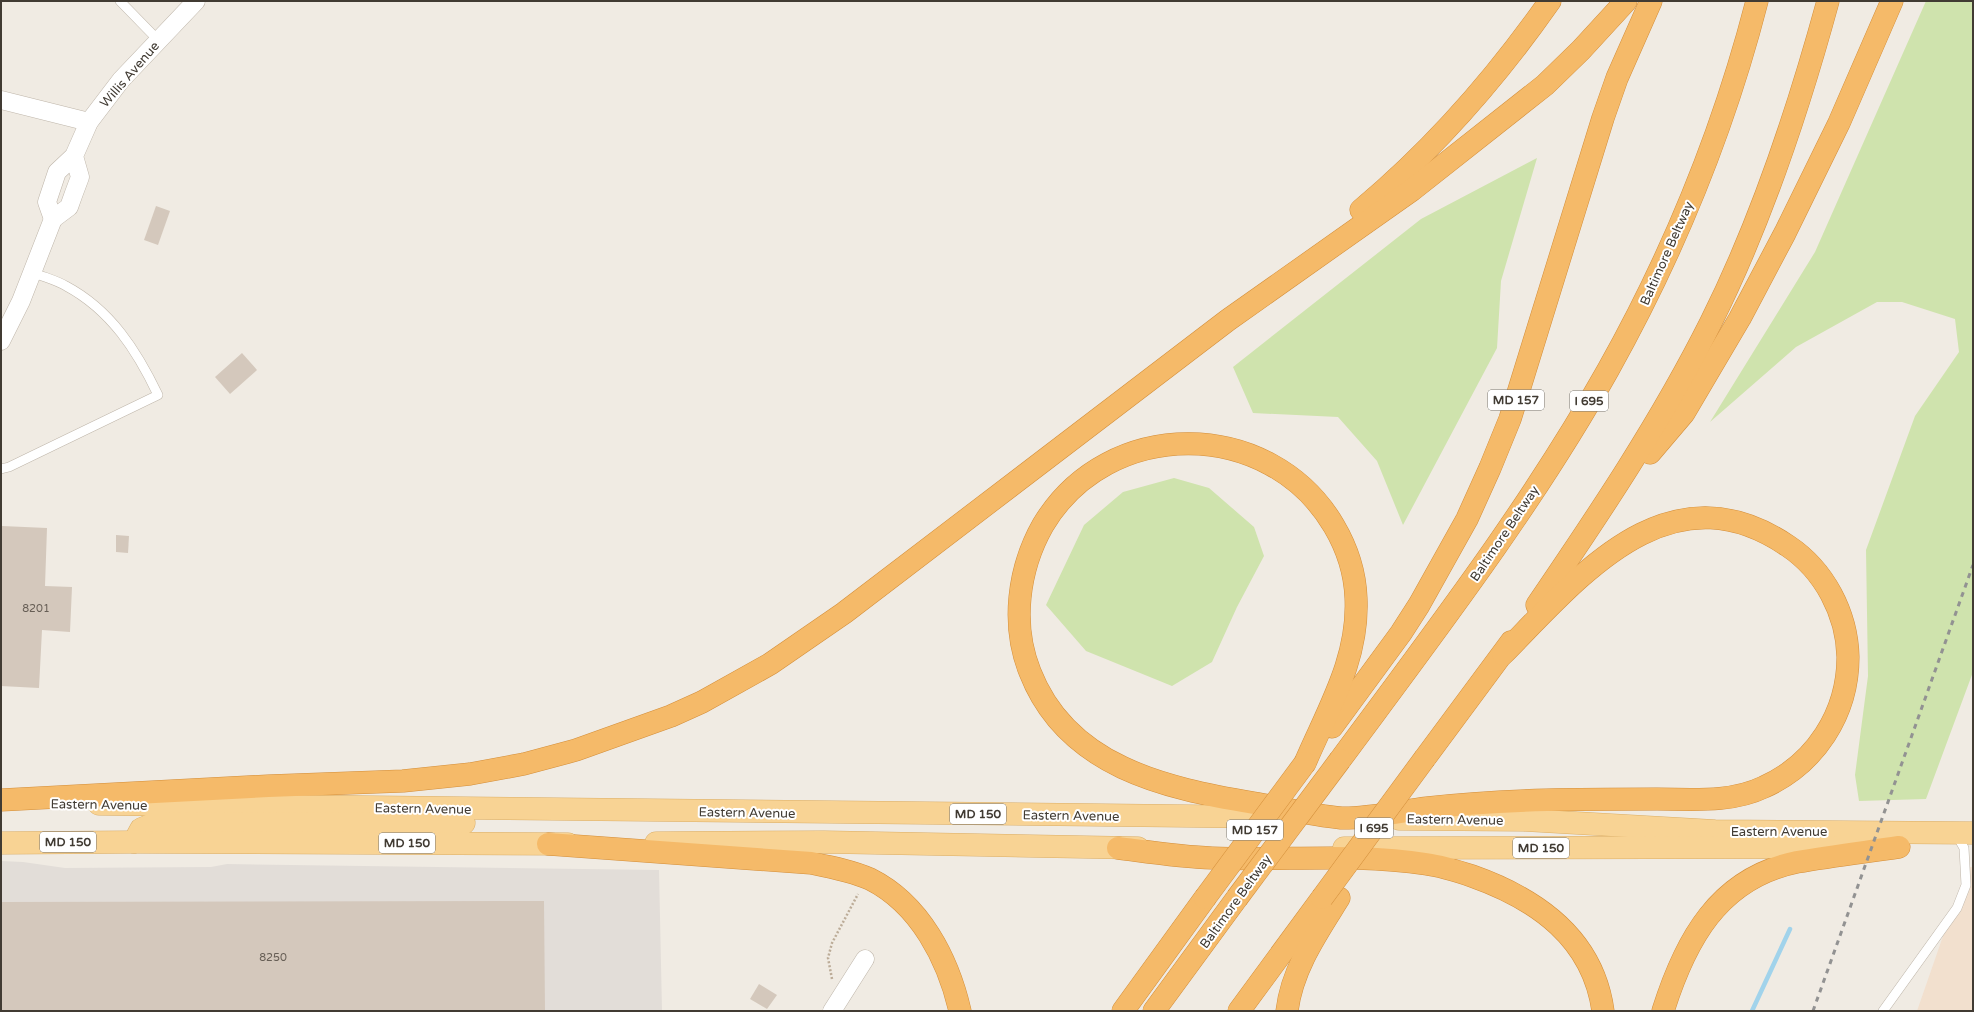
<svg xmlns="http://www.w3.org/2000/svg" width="1974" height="1012" font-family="'Varela Round',sans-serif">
  <rect width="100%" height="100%" fill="#f0ebe3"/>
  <!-- commercial -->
  <path fill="#f2e0ce" d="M1967,867H1973V1011H1917Z"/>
  <!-- industrial -->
  <path fill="#e2ddd8" d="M1,861L23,862L65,868L211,867L227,864L659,870L662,1011H1Z"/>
  <!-- green -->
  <g fill="#cfe3ad">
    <path d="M1926,1H1973V672L1926,799L1859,801L1855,775L1868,676L1866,550L1915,416L1959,352L1955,319L1902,302H1877L1796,347L1710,422L1815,252Z"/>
    <path d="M1537,158L1501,281L1497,348L1403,525L1377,461L1338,417L1253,413L1233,367L1421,219Z"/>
    <path d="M1174,478L1209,488L1254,527L1264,556L1237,607L1212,662L1172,686L1086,651L1046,605L1084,525L1123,492Z"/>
  </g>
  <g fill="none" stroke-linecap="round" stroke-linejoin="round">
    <!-- stream -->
    <path stroke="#a1d3eb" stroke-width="4.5" d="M1752,1011L1790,929"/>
  </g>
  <!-- building -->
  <g fill="#d4c8bc">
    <path d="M156,206L170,211L158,245L144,240Z"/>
    <path d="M242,353L257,370L230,394L215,377Z"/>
    <path d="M2,526L47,528L45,586L72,587L70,632L42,630L39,688L1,686Z"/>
    <path d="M116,535L129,536L128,553L116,552Z"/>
    <path d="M544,901L545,1011H1V902Z"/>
    <path d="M759,984L777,995L767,1009L750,999Z"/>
  </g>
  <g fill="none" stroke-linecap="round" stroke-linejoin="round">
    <!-- service casing -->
    <g stroke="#beb5a9" stroke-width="10">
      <g id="service">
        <path d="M120,1L158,40"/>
        <path d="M1,469L9,467L158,395C137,351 111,310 66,286C56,280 43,277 32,272"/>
        <path d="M1883,1011L1957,908L1966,885L1964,848L1956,834"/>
      </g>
    </g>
    <!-- minor casing -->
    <g stroke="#beb5a9" stroke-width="19">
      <g id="minor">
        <path d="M1,100L89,122"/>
        <path d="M74,156L80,177L74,193L69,207L53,219L47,202L57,172L74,156L89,122L121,80L196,1"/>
        <path d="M1,341L21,301L53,219"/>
        <path d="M832,1011L865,959"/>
      </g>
    </g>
    <!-- primary casing -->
    <g stroke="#dbae66" stroke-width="23">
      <g id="primary">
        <path d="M99,804L1280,817"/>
        <path d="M1399,819L1524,820L1715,831L1973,833"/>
        <path d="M134,842L141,829L153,824L464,823"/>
        <path d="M1,843L134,842L568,844"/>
        <path d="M656,843L824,842L1138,848"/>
        <path d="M1344,848L1848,847"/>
      </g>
    </g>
    <!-- motorway casing -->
    <g stroke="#d38e3a" stroke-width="23">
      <g id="motorway">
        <path d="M1361,210C1434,149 1496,78 1550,1"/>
        <path d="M1650,453L1684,413L1740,318L1785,233L1839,123L1892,1"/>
        <path d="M1537,605C1599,514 1661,422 1711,322C1762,220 1798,111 1828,1"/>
        <path d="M1332,727L1401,633L1419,605L1467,519L1490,468L1510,419L1603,118L1617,78L1651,1"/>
        <path d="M1425,758L1511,642"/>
        <path d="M1340,760C1434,633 1531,507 1608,370C1673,254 1724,129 1757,1"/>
        <path d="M1305,763C1328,709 1359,659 1356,598C1355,572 1347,548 1334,526C1270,417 1108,416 1043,525C1018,569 1011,625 1030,672C1067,767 1165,788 1254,803C1283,808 1312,815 1341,818C1365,819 1402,811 1427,808C1468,803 1507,801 1547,800C1584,799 1620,799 1657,799C1692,799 1731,803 1764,787C1815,764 1848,714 1848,657C1847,613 1824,570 1788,546C1669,465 1580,576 1503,654"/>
        <path d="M1,800L268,786L403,781L470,774L524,764L576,750L671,716L702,702L770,664L844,613L1228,320L1412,190L1545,85L1581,50L1626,1"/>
        <path d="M548,844L811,863C831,867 852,871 870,879C920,904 948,959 960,1011"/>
        <path d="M1118,848C1149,852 1181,857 1212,858C1282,861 1355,853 1426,864C1441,866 1457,871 1472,876C1537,899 1593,938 1603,1011"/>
        <path d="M1123,1011L1205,898"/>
        <path d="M1154,1011L1237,898"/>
        <path d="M1239,1011L1322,898"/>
        <path d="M1287,1011C1292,969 1317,933 1339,898"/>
        <path d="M1663,1011C1685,941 1718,878 1797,862C1831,856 1865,852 1899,847"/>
      </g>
    </g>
    <!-- path -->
    <path stroke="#bcac98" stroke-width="2.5" stroke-dasharray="2 2" stroke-linecap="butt" d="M832,979L828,958L832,943L858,894"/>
    <!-- service -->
    <use href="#service" stroke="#fff" stroke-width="9"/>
    <!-- minor -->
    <use href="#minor" stroke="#fff" stroke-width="18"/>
    <!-- primary -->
    <use href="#primary" stroke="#f8d394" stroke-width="22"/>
    <!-- motorway -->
    <use href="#motorway" stroke="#f5ba69" stroke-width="22"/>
    <!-- rail -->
    <path stroke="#929292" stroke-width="3" stroke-dasharray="5 5" stroke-linecap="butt" d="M1813,1011L1973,565"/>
    <!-- motorway-bridge casing -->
    <g stroke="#d38e3a" stroke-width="23" stroke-linecap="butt">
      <g id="motorway-bridge">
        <path d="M1205,898L1305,763"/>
        <path d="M1237,898L1340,760"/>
        <path d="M1322,898L1425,758"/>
      </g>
    </g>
    <!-- motorway-bridge -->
    <use href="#motorway-bridge" stroke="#f5ba69" stroke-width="22"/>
  </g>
  <g text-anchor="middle" stroke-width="4" stroke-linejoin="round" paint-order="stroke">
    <!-- number labels -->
    <g font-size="11" fill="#665e55">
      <text x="36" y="612">8201</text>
      <text x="273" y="961">8250</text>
    </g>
    <!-- shield labels -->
    <g fill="#fff" stroke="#7a7670" stroke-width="1">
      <rect x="1488" y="390" width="56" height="20" rx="3"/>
      <rect x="1570" y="391" width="38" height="20" rx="3"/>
      <rect x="950" y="804" width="56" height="20" rx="3"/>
      <rect x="1355" y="818" width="38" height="20" rx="3"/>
      <rect x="1227" y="820" width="56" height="20" rx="3"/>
      <rect x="40" y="832" width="56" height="20" rx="3"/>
      <rect x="379" y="833" width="56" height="20" rx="3"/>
      <rect x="1513" y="838" width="56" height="20" rx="3"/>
    </g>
    <g font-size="12" font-weight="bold" fill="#413b33">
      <text x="1516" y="404">MD 157</text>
      <text x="1589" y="405">I 695</text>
      <text x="978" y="818">MD 150</text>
      <text x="1374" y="832">I 695</text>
      <text x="1255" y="834">MD 157</text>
      <text x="68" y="846">MD 150</text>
      <text x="407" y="847">MD 150</text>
      <text x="1541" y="852">MD 150</text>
    </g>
    <!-- street labels -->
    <g font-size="13" fill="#413b33" stroke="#fff">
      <text transform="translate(129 74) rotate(-49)" y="5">Willis Avenue</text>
      <text transform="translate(1666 253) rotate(-66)" y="5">Baltimore Beltway</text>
      <text transform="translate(1504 533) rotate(-56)" y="5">Baltimore Beltway</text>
      <text transform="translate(99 804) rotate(1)" y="5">Eastern Avenue</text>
      <text transform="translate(423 808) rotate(1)" y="5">Eastern Avenue</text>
      <text transform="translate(747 812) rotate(1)" y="5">Eastern Avenue</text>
      <text transform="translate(1071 815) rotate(1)" y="5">Eastern Avenue</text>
      <text transform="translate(1455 819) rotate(1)" y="5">Eastern Avenue</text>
      <text x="1779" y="836">Eastern Avenue</text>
      <text transform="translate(1235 901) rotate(-54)" y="5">Baltimore Beltway</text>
    </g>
  </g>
  <!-- border -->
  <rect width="1974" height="1012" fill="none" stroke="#413b33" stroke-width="4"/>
</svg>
